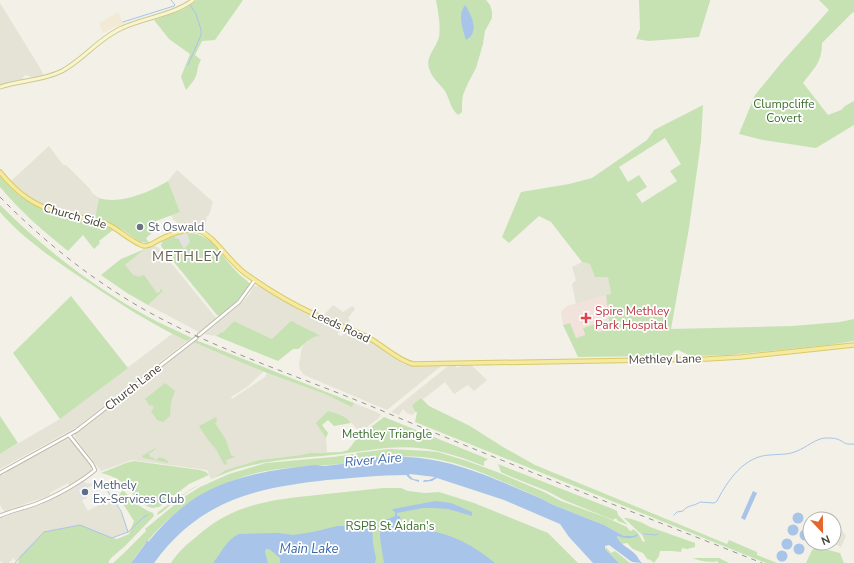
<svg xmlns="http://www.w3.org/2000/svg" width="854" height="563" font-family="'Nunito Sans',sans-serif">
  <rect width="100%" height="100%" fill="#f2f0e7"/>
  <!-- residential -->
  <g fill="#e5e3d5">
    <path d="M0,3L40,68L44,76L33,78L27,75L24,76L22,80L0,84Z"/>
    <path d="M49,146L63,165H66L90,189L92,193L99,198L95,218L63,211L43,205L30,197L11,181Z"/>
    <path d="M177,170L213,202L209,215L207,216L205,227L179,229L176,221H174L171,215L180,212L168,181Z"/>
    <path d="M154,246L158,247L216,318V319L199,332L148,305L163,291L159,290V292L157,293L149,282L134,277L125,265L145,249Z"/>
    <path d="M582,262L590,264L608,277L611,294L576,304L572,284L576,280L572,267Z"/>
    <path d="M254,286H260L309,315L339,327L338,335L342,336L347,330L350,331L369,340L403,363L415,366H439L440,367L387,410L304,375L300,370L299,364L302,347L312,337L319,335L311,332L272,339L234,321L222,333L220,332L216,336L204,334L236,308L249,295Z"/>
    <path d="M333,305L343,312L352,306L355,309L348,318L350,320L347,325L323,316Z"/>
    <path d="M172,334L187,341L77,427L0,469V454L60,419Z"/>
    <path d="M193,342L264,371L247,387L231,397L232,399L265,377L267,373L325,394L352,406L354,403L381,414L379,418L360,432L348,419L342,415L317,423L326,438L327,452L310,453L301,455L259,460L211,479L207,470L132,460L101,471L75,438V434Z"/>
    <path d="M462,365H471L487,380L474,391L468,385L454,394L445,382L426,397L423,399L421,398L412,405L415,413L412,415L407,413L403,409L399,415L391,412L448,366H456L457,368Z"/>
    <path d="M67,439L71,440L91,466V471L69,485L68,483L50,493V495L45,497L4,511L0,505V475H4L8,471Z"/>
    <path d="M74,487L88,511L111,498L121,512L128,532L112,538L80,525L44,532L16,561L13,558L9,563H3L0,561V519L19,511L40,505Z"/>
    <path d="M836,522L846,536L841,547L834,543V527Z"/>
  </g>
  <!-- commercial -->
  <path fill="#f2ead4" d="M118,12L124,24L117,28L116,26L103,33L99,23Z"/>
  <!-- medical -->
  <path fill="#f1e2db" d="M606,295L610,329L598,332L595,324L583,328L585,336L576,338L570,323L563,325L561,312L567,306Z"/>
  <!-- green -->
  <g fill="#c6e2b3" fill-rule="evenodd">
    <path d="M197,0H243L215,40L202,41L195,55L201,60C197,66 198,70 196,76C194,81 190,85 186,90L181,77L190,54L169,39L154,20L184,9Z"/>
    <path d="M436,0H486L490,5L492,11V18L485,31L483,44L476,68L468,83L463,95L462,103V112L458,115C450,108 450,100 445,91C440,84 433,79 430,71C424,57 436,49 439,37C441,25 438,11 436,0Z"/>
    <path d="M639,0H710V1L699,37L649,41L636,39L640,29Z"/>
    <path d="M819,0H854V12L852,13L822,43C822,63 814,68 803,83L828,115L841,110L845,106L854,101V125L816,148L763,140L739,134L755,95L782,62L829,10Z"/>
    <path d="M703,105L701,141L689,228L671,329L792,326L840,322L854,319V341L829,345L728,355L691,356L678,350L674,351L671,356L578,357L563,325L570,323L576,338L585,335L583,328L595,324L598,332L610,329L606,295L611,294L608,277H595L590,264L582,262L551,222L539,216L509,243L502,237L521,192L569,184L592,178L647,140L654,130ZM665,138L681,164L670,171L677,181L642,203L636,194L647,187L639,175L628,182L619,167Z"/>
    <path d="M0,176C22,202 41,212 74,219C88,221 101,223 113,230L99,241L100,243L94,249L83,235L68,251C44,232 20,211 0,187Z"/>
    <path d="M168,181L180,212L156,221L159,227L146,238L149,243L140,242L123,230L105,221L95,218L99,198C120,205 150,192 168,181Z"/>
    <path d="M0,205C46,251 99,291 156,321C168,327 180,332 192,338L187,341C155,326 125,307 95,287C62,265 26,242 0,212Z"/>
    <path d="M192,233C212,235 223,258 236,271C240,276 246,279 250,284L238,300L219,316L217,315L161,246L162,242C171,236 181,233 192,233Z"/>
    <path d="M145,249L125,265L134,276L136,275L138,277L144,275L157,293L159,292L161,289L163,291L148,305L127,293L101,275L121,259Z"/>
    <path d="M71,296L128,368L60,419L13,353Z"/>
    <path d="M234,321L272,339L291,321L319,335V337L317,336C309,338 304,345 298,349H293L278,361L216,336L221,332L222,333Z"/>
    <path d="M196,340L354,403L352,407L325,394L267,373L193,342Z"/>
    <path d="M165,383L175,391L171,402L170,416L163,422L157,420L151,411L154,408L152,405L150,406L145,399Z"/>
    <path d="M421,398L429,406L470,426L503,447L535,465L727,544L729,540L757,552V555L777,563H766L415,422L417,412H415L412,405Z"/>
    <path d="M328,411C337,414 346,415 351,423L334,426L328,420L322,425L328,433L326,438L316,423Z"/>
    <path d="M0,416L18,443L0,454Z"/>
    <path d="M216,417L217,422L215,423L226,440L231,455L235,457L226,460L227,464L225,465C221,460 218,451 214,447C208,440 204,434 199,426Z"/>
    <path d="M384,417L488,459L484,462V466C463,458 441,450 419,448C390,445 361,452 332,455C292,459 256,460 218,476C203,482 187,491 174,502C168,506 164,512 157,515L158,512L191,489L215,477L226,470L259,460L301,455L310,453L341,452L348,450L358,437Z"/>
    <path d="M157,447L152,452L149,453L150,457H152L156,460L159,457L165,459L168,461V463L143,458L142,456Z"/>
    <path d="M389,449L428,451L438,452L467,461L497,472L544,492L561,501L605,517L627,527L629,530L631,531L633,529L638,533L643,542L645,541L642,535L624,518C629,517 645,523 650,527L695,543V547L687,549L682,548L681,552L672,551H660L659,556L654,563L649,559L648,560L643,553L633,549L627,543L621,544L617,537L618,536C625,538 631,539 638,536L637,534L633,536H624L604,525L551,504L542,499C505,483 461,460 421,457C403,456 386,457 369,459C364,460 361,462 357,462L356,453Z"/>
    <path d="M354,454L355,461L353,463C324,466 295,466 266,471C210,482 163,515 131,563H113L124,553L146,531L145,529L184,497L200,487L229,474L266,463L333,457Z"/>
    <path d="M134,461L200,470L206,472L209,475L189,484L159,507L152,508C139,504 133,493 124,484C118,478 109,475 101,473L126,463Z"/>
    <path d="M498,464L613,509L617,511L618,515L628,525L618,521L616,518L613,520L564,500L547,491L507,475L501,472Z"/>
    <path d="M383,488H401L408,491L425,493L439,492L474,503L548,533L578,563H171C178,552 186,545 196,537C233,504 269,500 317,495C339,493 361,490 383,488Z"/>
    <path d="M123,490C132,500 140,508 153,513L154,516L125,546L111,558L108,563H18L20,556L44,532L80,525L112,538L117,539L129,534L134,521L118,496Z"/>
    <path d="M606,547L611,553L615,551L630,563H619L605,549Z"/>
    <path d="M817,547L840,553L844,563H806L812,550Z"/>
    <path d="M693,558H719L729,563H718V561C712,563 699,561 693,558Z"/>
  </g>
  <!-- parking -->
  <g fill="#e3e2de">
    <path d="M187,233L190,242L184,249L178,238L176,239L174,236Z"/>
    <path d="M84,480L85,483L94,484L83,491L82,489L79,490L83,497L86,496L87,498L81,501L74,487Z"/>
  </g>
  <!-- water -->
  <g fill="#a9c4e9">
    <path d="M465,5C472,15 480,33 466,40C463,29 457,15 465,5Z"/>
    <path d="M402,456L404,457C453,458 497,480 542,499L551,504L604,525L624,536H633L637,534L638,536C631,539 625,539 618,536L617,537C621,546 630,548 636,555C639,558 639,561 642,563L632,562L609,545L605,546V549L619,563H593L569,537L560,524L504,500L437,478L432,481L423,482L424,480H429L435,477L410,474L409,475L413,479L419,480V482L410,479L406,475C380,475 353,478 327,480C254,488 199,501 154,563H131L146,543L147,540L148,542C159,529 170,517 183,507C220,477 269,470 315,465C318,465 321,466 324,466C336,465 348,463 361,462C371,455 389,458 401,457Z"/>
    <path d="M753,491L757,493L745,520L741,518Z"/>
    <path d="M435,501L451,503L472,512V516L448,509L434,508H423L397,513V516H400L401,523C412,530 427,529 440,533C460,538 479,550 495,563H384C383,554 376,527 383,521C386,519 392,518 395,516V512L392,510L393,509Z"/>
    <circle cx="798" cy="518" r="5.5"/>
    <path d="M372,520L373,544L376,558L375,563H280V558L269,549H266L265,552L268,563H213C222,552 226,540 239,534L278,533L293,535L313,532L337,526H353L360,524L364,521Z"/>
    <circle cx="793" cy="530" r="5.5"/>
    <circle cx="805" cy="535" r="5.5"/>
    <circle cx="787" cy="544" r="5.5"/>
    <circle cx="799" cy="549" r="5.5"/>
    <circle cx="782" cy="556" r="5.5"/>
  </g>
  <g fill="none" stroke-linecap="round" stroke-linejoin="round">
    <!-- stream -->
    <g stroke="#a9c4e9" stroke-width="1">
      <path d="M123,22L174,6L175,5L171,0"/>
      <path d="M188,65L201,35V30L196,14L190,5"/>
      <path d="M107,490L121,511L128,532"/>
      <path d="M674,515L677,512L683,511C687,505 695,506 700,502L714,503L717,501C728,480 744,456 770,455C779,454 789,455 797,451C807,447 815,439 825,438C829,438 834,438 837,439C845,442 844,445 854,444"/>
      <path d="M644,534L655,535L658,534"/>
      <path d="M15,563L44,532L80,525L112,538L128,532L144,517L148,515"/>
    </g>
    <!-- tertiary casing -->
    <g stroke="#bcb9aa" stroke-width="4.5">
      <g id="tertiary">
        <path d="M199,335L239,302L255,280"/>
        <path d="M0,473L76,431L196,338"/>
        <path d="M0,516C12,510 26,508 38,503C56,496 81,482 95,470L92,464L69,435"/>
      </g>
    </g>
    <!-- secondary casing -->
    <g stroke="#cdc89a" stroke-width="5">
      <path id="secondary" d="M0,87C21,80 42,81 62,71C84,59 99,38 122,28C143,18 174,15 193,0"/>
    </g>
    <!-- primary casing -->
    <g stroke="#d8ca6e" stroke-width="5.5">
      <path id="primary" d="M0,172C17,193 35,207 62,213C77,217 93,219 109,225C118,229 137,246 145,246C150,246 155,242 159,240C171,234 186,227 200,231C214,236 231,264 246,274C267,289 290,303 314,314C332,323 351,328 369,338C384,346 397,360 413,364L706,359L741,357L854,345"/>
    </g>
    <!-- tertiary -->
    <use href="#tertiary" stroke="#fff" stroke-width="2.5"/>
    <!-- secondary -->
    <use href="#secondary" stroke="#f9f6c9" stroke-width="3"/>
    <!-- primary -->
    <use href="#primary" stroke="#f5ea9d" stroke-width="3.5"/>
    <!-- rail -->
    <path stroke="#959595" stroke-width="1" stroke-dasharray="5 5" stroke-linecap="butt" d="M0,197C42,240 92,280 145,310C220,352 305,378 385,412C510,465 636,513 762,563"/>
  </g>
  <!-- markers -->
  <circle fill="#6b7280" stroke="#fff" stroke-width="1.5" cx="140" cy="227" r="4"/>
  <path fill="#e0444e" stroke="#fff" stroke-width="1.5" d="M584 312h4v4h4v4h-4v4h-4v-4h-4v-4h4z"/>
  <circle fill="#5c6f8a" stroke="#fff" stroke-width="1.5" cx="85" cy="492" r="4"/>
  <g text-anchor="middle" stroke-width="3.5" stroke-linejoin="round" paint-order="stroke">
    <!-- park labels -->
    <g font-size="12" fill="#3d702f" stroke="#fff">
      <text x="784" y="108">Clumpcliffe<tspan x="784" dy="14">Covert</tspan></text>
      <text x="387" y="438">Methley Triangle</text>
      <text x="390" y="530">RSPB St Aidan's</text>
    </g>
    <!-- street labels -->
    <g font-size="12" fill="#444137" stroke="#fff">
      <text transform="translate(75 216) rotate(16)" y="4">Church Side</text>
      <text transform="translate(341 326) rotate(25)" y="4">Leeds Road</text>
      <text transform="translate(665 359) rotate(-1)" y="4">Methley Lane</text>
      <text transform="translate(133 387) rotate(-38)" y="4">Church Lane</text>
    </g>
    <!-- worship labels -->
    <g font-size="12" fill="#5b616d" stroke="#fff" text-anchor="start">
      <text x="148" y="231">St Oswald</text>
    </g>
    <!-- health labels -->
    <g font-size="12" fill="#be3a42" stroke="#fff" text-anchor="start">
      <text x="595" y="315">Spire Methley<tspan x="595" dy="14">Park Hospital</tspan></text>
    </g>
    <!-- service labels -->
    <g font-size="12" fill="#4e5e75" stroke="#fff" text-anchor="start">
      <text x="93" y="489">Methely<tspan x="93" dy="14">Ex-Services Club</tspan></text>
    </g>
    <!-- water labels -->
    <g font-size="13" font-style="italic" fill="#3a67a6" stroke="#fff">
      <text transform="translate(373 459) rotate(-5)" y="5">River Aire</text>
      <text x="309" y="553">Main Lake</text>
    </g>
    <!-- quarter labels -->
    <g font-size="14" letter-spacing="1" fill="#66604f" stroke="#fff">
      <text x="187" y="261">METHLEY</text>
    </g>
  </g>
  <!-- north arrow -->
  <g transform="translate(822 531) rotate(158)"><circle r="19" fill="#ffffff" stroke="#b4b3af"/>
  <path d="M0-3L7 15L0 10L-7 15Z" fill="#e6652a"/>
  <text y="-6" font-size="11" font-weight="bold" text-anchor="middle" fill="#444137">N</text>
  </g>
</svg>
